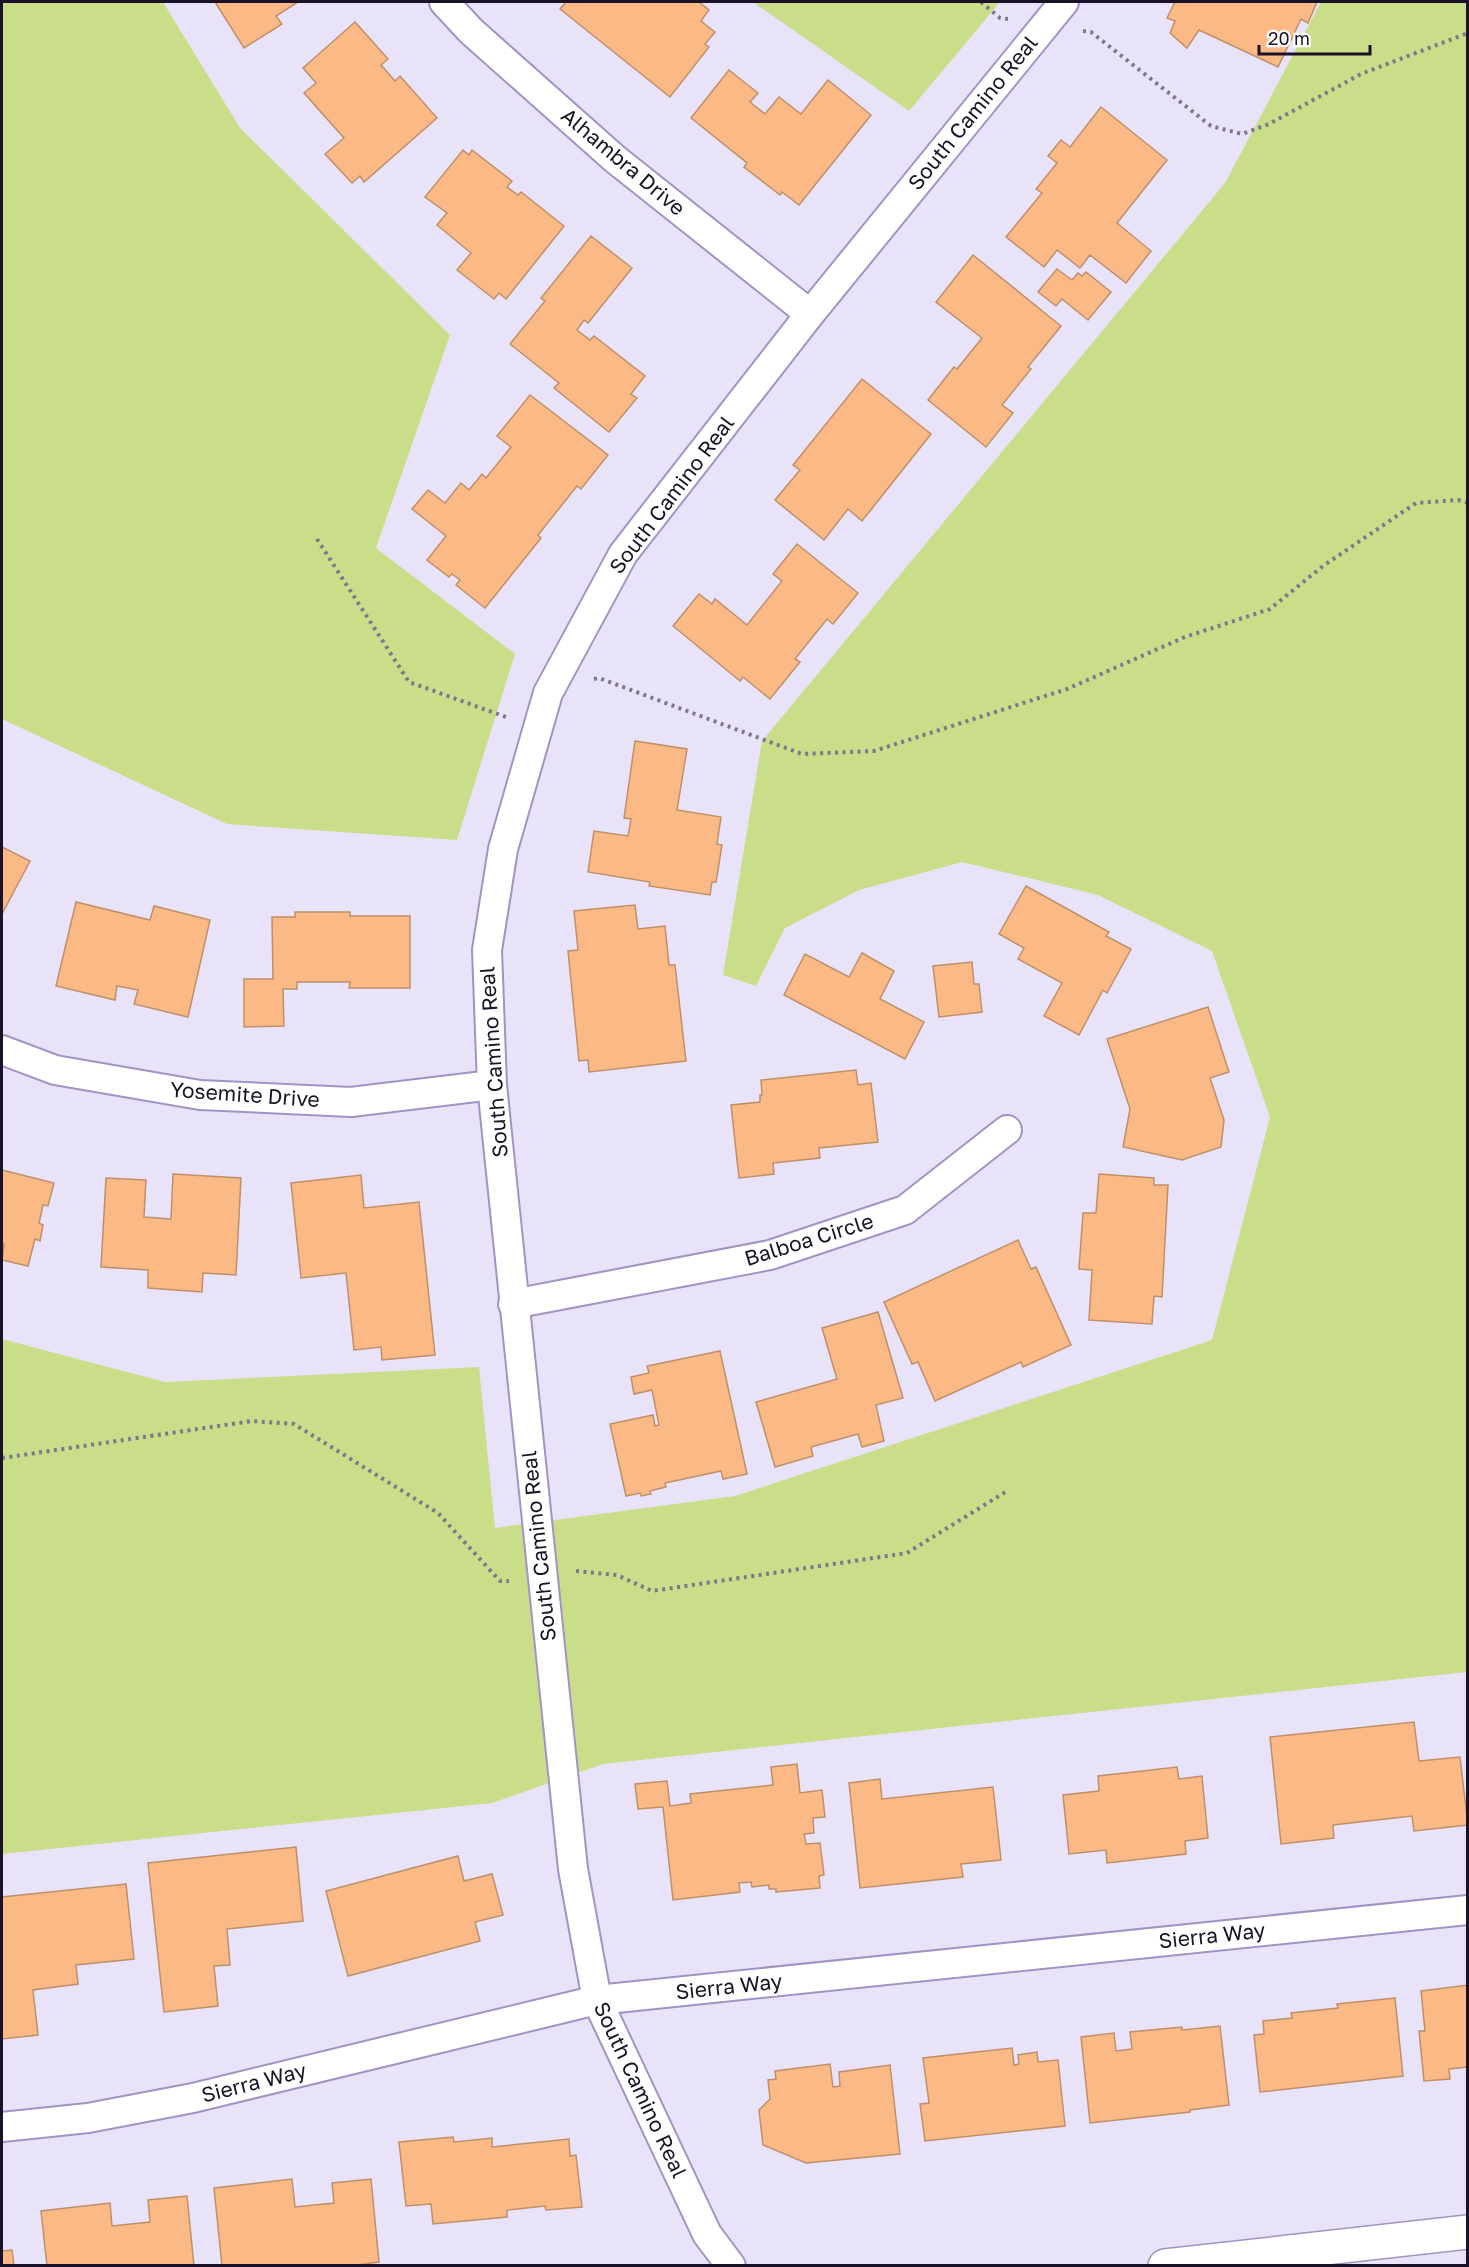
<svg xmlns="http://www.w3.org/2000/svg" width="1469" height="2267" font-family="'Golos Text',sans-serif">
  <rect width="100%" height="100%" fill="#e9e3fa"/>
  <!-- green -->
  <g fill="#cadd89">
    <path d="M2,2H163L240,128L450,335L376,548L515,654L457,840L227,824L2,719Z"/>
    <path d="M753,2H1000L909,111Z"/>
    <path d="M1321,2H1467V1672L603,1764L492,1803L2,1854V1339L165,1382L479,1367L495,1528L735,1496L1212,1340L1270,1117L1212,951L1098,895L962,862L859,890L785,928L756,986L723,975L762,741L1225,183Z"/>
  </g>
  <!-- building -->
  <g fill="#fab985" stroke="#bf8f69" stroke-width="1.5">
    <path d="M215,2H298L276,16L282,24L244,48Z"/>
    <path d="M566,2H699L709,10L701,21L715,32L705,44L709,47L670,97L560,9Z"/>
    <path d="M1175,2H1317L1308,23L1301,19L1278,67L1199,30L1187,48L1170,33L1175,21L1167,18Z"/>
    <path d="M355,22L388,59L381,65L395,81L400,76L437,118L364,182L360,176L352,183L325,154L344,138L304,93L316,83L303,68Z"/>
    <path d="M729,70L758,93L750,102L765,114L779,97L801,114L828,80L871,115L799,205L782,192L780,195L744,167L747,163L691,118Z"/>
    <path d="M1101,107L1167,160L1117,223L1151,251L1126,283L1090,255L1080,268L1057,250L1044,267L1006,237L1042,193L1036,189L1057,163L1048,156L1061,140L1070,147Z"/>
    <path d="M463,150L469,155L472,150L512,181L507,187L518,195L521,192L564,226L506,299L499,293L494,299L457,270L471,253L437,225L447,213L425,197Z"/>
    <path d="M591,236L632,268L588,323L584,320L577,330L590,340L594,336L645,376L631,394L637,398L609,432L554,388L559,383L510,344L545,301L541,298Z"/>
    <path d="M973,255L1061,326L1028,367L1031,369L1002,405L1013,413L986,447L928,400L954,367L957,369L982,338L936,302Z"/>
    <path d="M1057,269L1072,280L1078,273L1082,276L1086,272L1111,292L1088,320L1062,299L1056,306L1038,292Z"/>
    <path d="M862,379L931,434L862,521L848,509L824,540L775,500L800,470L793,465Z"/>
    <path d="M530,395L608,455L581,489L577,486L538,535L541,538L485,608L456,585L460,580L452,574L449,577L427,560L446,536L412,509L428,490L445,503L461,483L469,490L482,474L486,478L511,447L497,436Z"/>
    <path d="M797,544L858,593L833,624L827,619L795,659L800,662L770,699L743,677L740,681L673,626L699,594L712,604L715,599L747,625L782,581L773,574Z"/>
    <path d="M635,741L687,749L677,810L721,817L717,844L722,845L716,882H712L710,895L649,886L650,882L588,872L594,831L628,836L631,819L624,818Z"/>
    <path d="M2,847L30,861L2,914Z"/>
    <path d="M1026,886L1109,932L1106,936L1131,949L1107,993L1103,990L1079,1035L1044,1016L1062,983L1018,959L1024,948L999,934Z"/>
    <path d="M76,902L150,920L154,906L210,920L188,1017L134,1004L138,990L117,986L115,1000L56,986Z"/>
    <path d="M635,905L638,929L665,926L669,965H675L686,1061L589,1072L588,1060L579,1061L568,951L578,950L574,911Z"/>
    <path d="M295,912H350V916H410V988H349L350,982H297V989H283L284,1026L244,1027V979H273L272,917H295Z"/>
    <path d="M862,953L894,971L880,999L924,1022L905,1059L784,995L805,954L849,977Z"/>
    <path d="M972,962L974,984H979L982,1012L939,1017L933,966Z"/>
    <path d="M1208,1007L1229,1072L1210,1078L1224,1120L1221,1147L1182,1160L1123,1147L1130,1109L1107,1039Z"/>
    <path d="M856,1070L858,1085L871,1083L878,1142L819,1148L820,1158L773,1163L774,1174L739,1178L731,1105L760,1102V1095H762L761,1080Z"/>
    <path d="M2,1170L54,1183L48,1206L43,1205L39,1223L43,1225L40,1241L35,1239L28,1266L2,1260L4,1244L2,1243Z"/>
    <path d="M173,1174L241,1178L236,1275L203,1273L202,1292L148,1288V1270L101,1267L106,1178L146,1180L144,1217L171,1219Z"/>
    <path d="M1099,1174L1154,1178V1185H1168L1162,1297L1154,1296L1152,1324L1089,1320L1092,1270L1079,1269L1083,1213H1096Z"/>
    <path d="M361,1175L364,1208L419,1202L435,1355L382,1360L381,1347L354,1350L346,1273L301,1278L291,1183Z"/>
    <path d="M1018,1240L1031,1269L1036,1267L1071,1345L1023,1367L1021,1362L935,1401L918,1362L912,1364L884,1302Z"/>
    <path d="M878,1312L903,1398L876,1405L884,1441L862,1447L858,1434L811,1447L813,1456L775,1467L756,1402L837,1379L822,1328Z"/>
    <path d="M720,1351L747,1474L723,1479L721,1471L665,1483L666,1487L650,1491L651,1494L641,1496L640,1493L626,1496L610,1424L653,1415L655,1426L659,1425L652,1390L634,1394L631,1377L649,1373L647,1366Z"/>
    <path d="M1414,1722L1419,1761L1460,1757L1468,1825L1414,1831L1412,1816L1333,1825L1334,1838L1281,1844L1270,1737Z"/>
    <path d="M797,1764L800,1793L822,1790L825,1817L813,1818L814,1833L804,1834L806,1844L820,1843L824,1875L819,1876L820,1888L776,1892V1889H769V1885L752,1887L751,1882L739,1883L740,1892L673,1900L663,1807L638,1809L635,1784L667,1781L670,1806L691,1803L690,1794L773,1785L771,1767Z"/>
    <path d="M1177,1767L1179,1779L1202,1776L1208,1838L1185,1841L1186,1854L1107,1863L1106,1850L1069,1854L1063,1795L1099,1791L1098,1776Z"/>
    <path d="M880,1779L882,1799L993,1787L1001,1860L961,1864L963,1877L860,1888L849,1783Z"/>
    <path d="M296,1847L303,1921L227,1929L230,1965L214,1966L218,2006L164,2012L148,1863Z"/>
    <path d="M458,1856L464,1881L492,1874L503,1915L475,1922L480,1941L348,1976L326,1891Z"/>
    <path d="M126,1884L134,1959L76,1965L78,1984L33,1990L38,2035L2,2039V1897Z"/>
    <path d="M1468,1985V2067L1449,2069L1450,2079L1424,2081L1419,2031H1425L1421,1991Z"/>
    <path d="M1395,1998L1403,2076L1260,2092L1254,2035L1264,2034L1263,2021L1292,2018L1291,2013L1338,2008L1337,2004Z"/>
    <path d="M1220,2026L1229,2105L1190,2110V2112L1090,2123L1081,2037L1114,2033L1116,2051L1132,2049L1130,2032L1182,2027V2030Z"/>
    <path d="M1012,2048L1014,2065L1019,2064L1018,2055L1037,2052L1038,2062L1058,2060L1065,2126L925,2141L920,2104L929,2103L923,2058Z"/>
    <path d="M830,2064L833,2087L840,2086L839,2072L890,2065L900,2154L806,2163L763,2145L759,2110L770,2099L768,2080L776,2079L775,2071Z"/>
    <path d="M453,2137L454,2142L492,2138V2147L569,2139L570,2156L576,2155L582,2207L546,2210L545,2206L507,2210V2217L433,2224L431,2204L406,2206L399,2142Z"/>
    <path d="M292,2179L295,2207L334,2203L332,2183L371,2179L379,2262L350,2266H222L214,2188Z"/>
    <path d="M187,2196L194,2266H47L41,2211L110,2203L112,2226L150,2222L148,2200Z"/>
    <path d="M12,2250L14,2266H2V2251Z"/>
  </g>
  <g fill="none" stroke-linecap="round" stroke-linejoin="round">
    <!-- minor casing -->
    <g stroke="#a292c6" stroke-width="32">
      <g id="minor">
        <path d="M444,2L471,31L615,159L810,314"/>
        <path d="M2,1050L55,1070L200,1095L351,1102L492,1085"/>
        <path d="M513,1304L770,1255L905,1210L1007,1130"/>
        <path d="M2,2127L88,2118L193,2098L597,2000L1468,1910"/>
        <path d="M731,2266L707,2234L597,2000L573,1869L492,1085L487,950L503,849L548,693L623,554L810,314L1064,2"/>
      </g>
    </g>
    <!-- tertiary casing -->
    <g stroke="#a292c6" stroke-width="36">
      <path id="tertiary" d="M1165,2266L1468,2232"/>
    </g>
    <!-- path -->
    <g stroke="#7d768c" stroke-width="4" stroke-dasharray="3 4.5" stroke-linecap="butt">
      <path d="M981,2L1000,18L1008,19"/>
      <path d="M1083,31L1091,32L1211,126L1242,134L1269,124L1361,74L1468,33"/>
      <path d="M317,539L409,682L506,717L508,716"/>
      <path d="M594,679L599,678L802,754L874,751L1067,689L1185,637L1270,609L1323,566L1416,503L1458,500L1468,503"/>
      <path d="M2,1458L252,1421L294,1424L438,1513L500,1581H509"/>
      <path d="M576,1571L617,1575L652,1591L907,1553L1007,1491"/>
    </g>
    <!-- minor -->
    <use href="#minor" stroke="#fff" stroke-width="28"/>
    <!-- tertiary -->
    <use href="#tertiary" stroke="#fff" stroke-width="33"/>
  </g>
  <g text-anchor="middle" stroke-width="4.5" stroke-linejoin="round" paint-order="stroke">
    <!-- street labels -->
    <g font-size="21" fill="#1a1327" stroke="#fff">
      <text transform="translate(973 113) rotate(-51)" y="7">South Camino Real</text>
      <text transform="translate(623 162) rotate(40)" y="7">Alhambra Drive</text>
      <text transform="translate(672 495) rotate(-53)" y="7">South Camino Real</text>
      <text transform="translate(494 1062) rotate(-94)" y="7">South Camino Real</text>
      <text transform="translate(245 1095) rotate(4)" y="7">Yosemite Drive</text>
      <text transform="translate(809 1240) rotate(-17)" y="7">Balboa Circle</text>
      <text transform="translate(539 1546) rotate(-96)" y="7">South Camino Real</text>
      <text transform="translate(1212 1936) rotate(-6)" y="7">Sierra Way</text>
      <text transform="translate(729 1987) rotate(-6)" y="7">Sierra Way</text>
      <text transform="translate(254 2083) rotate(-14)" y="7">Sierra Way</text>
      <text transform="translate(640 2090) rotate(65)" y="7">South Camino Real</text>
    </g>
  </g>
  <!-- border -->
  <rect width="1469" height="2267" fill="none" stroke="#1a1327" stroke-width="6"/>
  <!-- scale -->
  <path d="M1259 45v9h111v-9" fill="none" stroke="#1a1327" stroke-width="3"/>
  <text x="1268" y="45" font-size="18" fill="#1a1327" stroke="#ffffff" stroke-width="4.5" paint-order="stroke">20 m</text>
</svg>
